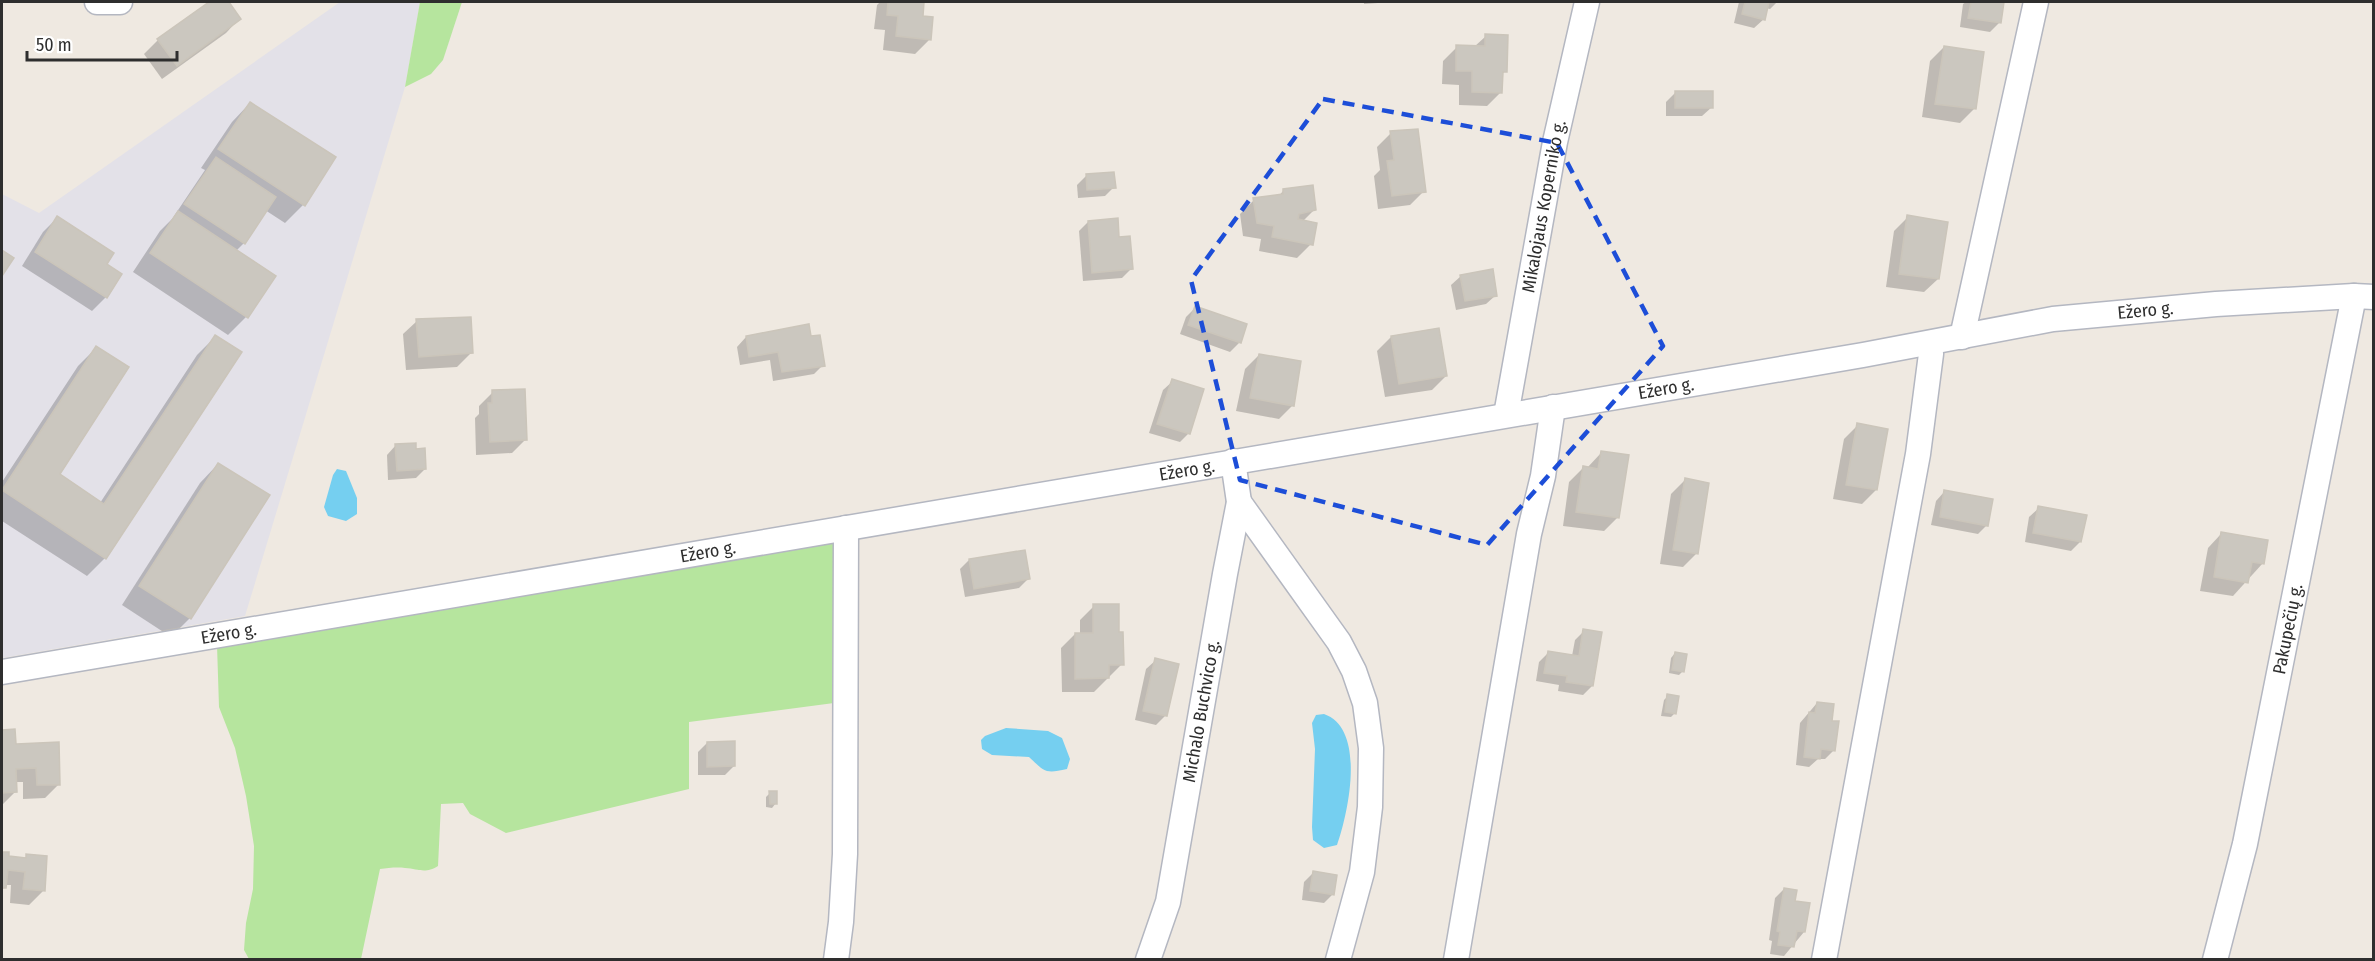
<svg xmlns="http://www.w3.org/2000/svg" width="2375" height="961" font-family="'Fira Sans Condensed',sans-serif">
  <rect width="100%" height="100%" fill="#efe9e1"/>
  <!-- industrial -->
  <path fill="#e3e1e8" d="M340,2H420L405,87L245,616L2,658V194L39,213Z"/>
  <!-- green -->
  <g fill="#b6e59e">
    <path d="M420,2H462L443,60L431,74L405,87Z"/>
    <path d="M833,540L834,703L689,722V789L506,833L470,814L463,803L441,804L438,866C425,874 419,869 405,868C397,867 388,868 380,869L361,959H249L244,950L246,923L253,889L254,846L246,796L235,748L219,707L217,645L428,612Z"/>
  </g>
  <!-- water -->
  <g fill="#75cff0">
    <path d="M337,469L346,471L357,498V514L346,521L328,516L324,507L333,475Z"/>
    <path d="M1324,714C1367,729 1348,814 1337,845L1324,848L1313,840L1312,827L1315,749L1312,723L1316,715Z"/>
    <path d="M1006,728L1048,731L1062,738L1070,759L1067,769C1045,774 1045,772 1029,757L992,755L982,749L981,740L985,736Z"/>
  </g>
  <!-- shadow -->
  <g fill="#0003">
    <path d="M211,2H227L239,19L226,33L162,79L144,54L158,40Z"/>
    <path d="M880,2H923L921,17L929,40L915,54L883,50L885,30L874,29L877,5Z"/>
    <path d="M1364,2H1392L1364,4Z"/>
    <path d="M1739,2H1777L1770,9L1766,8L1764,19L1754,28L1734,23Z"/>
    <path d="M1966,2H2003L1999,23L1990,32L1960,27L1963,4Z"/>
    <path d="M1486,36L1505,71L1501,75V92L1487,106L1459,105V85L1442,84L1443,61L1457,47H1474Z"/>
    <path d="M1944,47L1974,109L1960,123L1922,117L1930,61Z"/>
    <path d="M1675,93L1712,107L1702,116H1666V102Z"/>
    <path d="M250,103L303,205L285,223L265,210L244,243L236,251L246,317L228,335L133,272L160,231L172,219L205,170L201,168L232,122Z"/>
    <path d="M1391,133L1424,191L1410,205L1378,209L1374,176L1380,170L1377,147Z"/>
    <path d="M1086,176L1114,187L1105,196L1078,198L1077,185Z"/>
    <path d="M1283,191L1315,209L1303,221L1311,244L1297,258L1259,251L1261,239L1243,236L1240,214L1254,200L1278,197Z"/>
    <path d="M1908,217L1938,279L1924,292L1886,287L1894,231Z"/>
    <path d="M57,218L105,265L106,297L92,311L22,266L43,232Z"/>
    <path d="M1088,222L1118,239L1131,269L1122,278L1083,281L1079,231Z"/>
    <path d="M1461,276L1496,295L1486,304L1456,310L1451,285Z"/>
    <path d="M1195,308L1245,325L1239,343L1230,352L1180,334L1186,317Z"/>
    <path d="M417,321L471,353L457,367L406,370L403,334Z"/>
    <path d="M215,337L105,558L87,576L2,521V482L78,366L96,348L57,475L100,503L197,355Z"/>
    <path d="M746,337L810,338L823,365L814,374L773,381L770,360L740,365L737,347Z"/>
    <path d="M1391,337L1446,376L1432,390L1385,397L1377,351Z"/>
    <path d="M1259,355L1293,405L1279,419L1236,411L1245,369Z"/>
    <path d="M1173,381L1189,433L1180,442L1149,433L1163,390Z"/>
    <path d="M493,392L526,439L512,453L476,455L475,418L479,414V406Z"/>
    <path d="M1858,425L1876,490L1862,504L1833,499L1844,439Z"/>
    <path d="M396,445L415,450L425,469L416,478L388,480L387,455Z"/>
    <path d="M1601,453L1618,517L1604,531L1563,526L1569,482L1583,468H1587Z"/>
    <path d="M218,464L190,618L171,637L122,605L200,483Z"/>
    <path d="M1685,480L1697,553L1683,567L1660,564L1671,494Z"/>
    <path d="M1945,491L1987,525L1978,534L1931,525L1936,501Z"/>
    <path d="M2039,508L2080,542L2071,551L2025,542L2029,517Z"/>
    <path d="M2221,534L2263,563L2233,596L2200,591L2208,548Z"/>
    <path d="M969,560L1028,579L1019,588L965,597L960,569Z"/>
    <path d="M1094,606L1118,633L1122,664L1094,692H1062L1061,648L1075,634H1080V620Z"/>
    <path d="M1584,631L1592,686L1583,695L1558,691L1559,685L1536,681L1539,662L1548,653L1572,656L1575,640Z"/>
    <path d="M1675,653L1683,671L1679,675L1669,673L1671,658Z"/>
    <path d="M1156,660L1166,715L1156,725L1135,720L1146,669Z"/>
    <path d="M1668,696L1675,713L1671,717L1661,716L1664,700Z"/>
    <path d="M1817,703L1830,722L1834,750L1825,759H1818L1809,767L1796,765L1800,723Z"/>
    <path d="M2,731H14V746L59,784L45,798L23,799V782H15L16,791L2,805Z"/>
    <path d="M707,743L734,766L725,775H698V752Z"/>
    <path d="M770,793L776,803L772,808L766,807V797Z"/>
    <path d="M2,853L7,854V858L23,859L27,856L43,891L29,905L10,903L11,885H5L2,891Z"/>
    <path d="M1313,873L1333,894L1324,903L1302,900L1304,882Z"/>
    <path d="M1784,889L1794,903L1804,932L1784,956L1770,954L1772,941L1769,940L1775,898Z"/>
  </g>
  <!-- building -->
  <g fill="#cbc7bf" stroke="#cbc5ba" stroke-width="1.5">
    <path d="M209,2H229L241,19L177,66L157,39Z"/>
    <path d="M888,2H924L923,16L933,17L931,40L896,36L898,16L887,15Z"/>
    <path d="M1745,2H1769L1765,20L1742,14Z"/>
    <path d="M1971,2H2004L2001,23L1968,18Z"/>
    <path d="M1485,34L1508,35L1507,72H1503L1502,93L1472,92V71H1456V45L1485,46Z"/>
    <path d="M1944,46L1984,52L1976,109L1935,104Z"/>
    <rect x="1675" y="91" width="38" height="17"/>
    <path d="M250,102L336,157L305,206L218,149Z"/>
    <path d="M1418,129L1426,192L1392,196L1387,161L1394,160L1390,131Z"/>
    <path d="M216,157L276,197L245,244L184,204Z"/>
    <path d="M1114,172L1116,188L1087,190L1086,174Z"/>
    <path d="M1313,185L1316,210L1299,214L1298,219L1317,223L1313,245L1272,237L1274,226L1257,223L1253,198L1283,194V189Z"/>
    <path d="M178,211L276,276L248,318L150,253Z"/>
    <path d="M1907,215L1948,222L1939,279L1899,274Z"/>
    <path d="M57,216L114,253L107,264L122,274L107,298L35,252Z"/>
    <path d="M1118,218L1119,237L1130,236L1133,269L1092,273L1088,221Z"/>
    <path d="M2,250L14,258L2,276Z"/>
    <path d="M1493,269L1497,296L1465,301L1460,275Z"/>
    <path d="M1195,306L1247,324L1241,343L1188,325Z"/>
    <path d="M471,317L473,353L419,357L416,319Z"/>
    <path d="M809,324L811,336L820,335L825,366L782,372L778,352L749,357L746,336Z"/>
    <path d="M1439,328L1447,376L1399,384L1391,336Z"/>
    <path d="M215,335L242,352L106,559L2,490L96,346L129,367L60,474L104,504Z"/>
    <path d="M1259,354L1301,361L1294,406L1250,398Z"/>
    <path d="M1172,379L1204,389L1190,434L1157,424Z"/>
    <path d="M525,389L527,440L490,442L488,403H492V390Z"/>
    <path d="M1857,423L1888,429L1877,490L1846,485Z"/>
    <path d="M416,443V449L425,448L426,469L397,471L395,444Z"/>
    <path d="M1601,451L1629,455L1619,518L1576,512L1583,466L1598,469Z"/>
    <path d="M218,463L270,495L191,619L139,586Z"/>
    <path d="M1685,478L1709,483L1698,554L1673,550Z"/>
    <path d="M1944,490L1993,499L1988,526L1940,517Z"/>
    <path d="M2038,506L2087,515L2081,542L2033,533Z"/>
    <path d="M2221,532L2268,540L2264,564L2252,562L2248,583L2214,577Z"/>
    <path d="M1025,550L1030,579L974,589L969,559Z"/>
    <path d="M1093,604H1119V632H1123L1124,665H1109V678L1075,679V633H1093Z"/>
    <path d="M1583,629L1602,632L1593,686L1566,682L1567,676L1544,673L1548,651L1579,656Z"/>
    <path d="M1675,652L1687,654L1684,672L1672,670Z"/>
    <path d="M1155,658L1179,664L1167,716L1143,711Z"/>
    <path d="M1667,694L1679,696L1676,714L1665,712Z"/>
    <path d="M1817,702L1834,704L1832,721H1839L1835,751L1821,749L1820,759L1804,757L1809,712L1815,713Z"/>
    <path d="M15,729L16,744L59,742L60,785H37L36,768L16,769L17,792L2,793V730Z"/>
    <path d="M735,741V766L707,767V742Z"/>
    <path d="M769,791H777V804H770Z"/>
    <path d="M2,852H9V856L26,858V854L47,856L45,891L23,889L25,872L8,870L6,888H2Z"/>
    <path d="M1313,871L1337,875L1334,895L1310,891Z"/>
    <path d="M1784,888L1797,890L1795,901L1810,903L1805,932L1797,931L1794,947L1778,945L1780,932L1777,931Z"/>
  </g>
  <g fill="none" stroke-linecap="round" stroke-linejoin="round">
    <!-- street casing -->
    <g stroke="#b4b7c1" stroke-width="27">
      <g id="street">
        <path d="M97,2H120"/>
        <path d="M1962,337L2036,2"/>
        <path id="s1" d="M1506,415L1555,142L1587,2"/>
        <path d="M1239,502L1339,642L1354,671L1365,703L1371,748L1370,807L1362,872L1338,960"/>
        <path id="s2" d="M2,672L1863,355L2053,319L2216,304L2354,296L2374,297"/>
        <path d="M836,960L841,922L845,854L846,528"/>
        <path id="s3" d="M1148,960L1168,902L1225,574L1239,502L1233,461"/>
        <path d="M1456,960L1529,534L1543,476L1553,407"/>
        <path d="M1824,960L1918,454L1931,354L1930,343"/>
        <path id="s4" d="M2215,960L2245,844L2354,296"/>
      </g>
    </g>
    <!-- street -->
    <use href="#street" stroke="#fff" stroke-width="24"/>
  </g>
  <!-- marked area -->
  <path fill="none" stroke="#1d4ed8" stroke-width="4.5" stroke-dasharray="12 8" stroke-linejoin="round" d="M1323,99L1557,143L1663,346L1487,545L1240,480L1191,280Z"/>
  <g text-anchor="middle" stroke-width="6" stroke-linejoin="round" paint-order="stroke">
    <!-- street labels -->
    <g font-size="18" fill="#2e2e2e" stroke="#fff">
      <text dy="6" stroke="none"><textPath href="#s1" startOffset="212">Mikalojaus Koperniko g.</textPath></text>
      <text dy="6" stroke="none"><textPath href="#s2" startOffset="2174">Ežero g.</textPath></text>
      <text dy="6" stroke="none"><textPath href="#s2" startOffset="1688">Ežero g.</textPath></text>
      <text dy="6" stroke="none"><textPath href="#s2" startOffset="1202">Ežero g.</textPath></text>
      <text dy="6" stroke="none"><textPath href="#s2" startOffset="716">Ežero g.</textPath></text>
      <text dy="6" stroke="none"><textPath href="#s4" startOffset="339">Pakupečių g.</textPath></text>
      <text dy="6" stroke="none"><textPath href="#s2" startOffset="230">Ežero g.</textPath></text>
      <text dy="6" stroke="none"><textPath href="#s3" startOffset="255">Michalo Buchvico g.</textPath></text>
    </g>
  </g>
  <!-- border -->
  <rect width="2375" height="961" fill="none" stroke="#2e2e2e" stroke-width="6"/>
  <!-- scale -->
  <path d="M27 51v9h150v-9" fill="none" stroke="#2e2e2e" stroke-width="3"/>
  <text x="36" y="51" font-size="18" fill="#2e2e2e" stroke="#ffffff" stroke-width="4.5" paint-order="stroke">50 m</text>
</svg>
